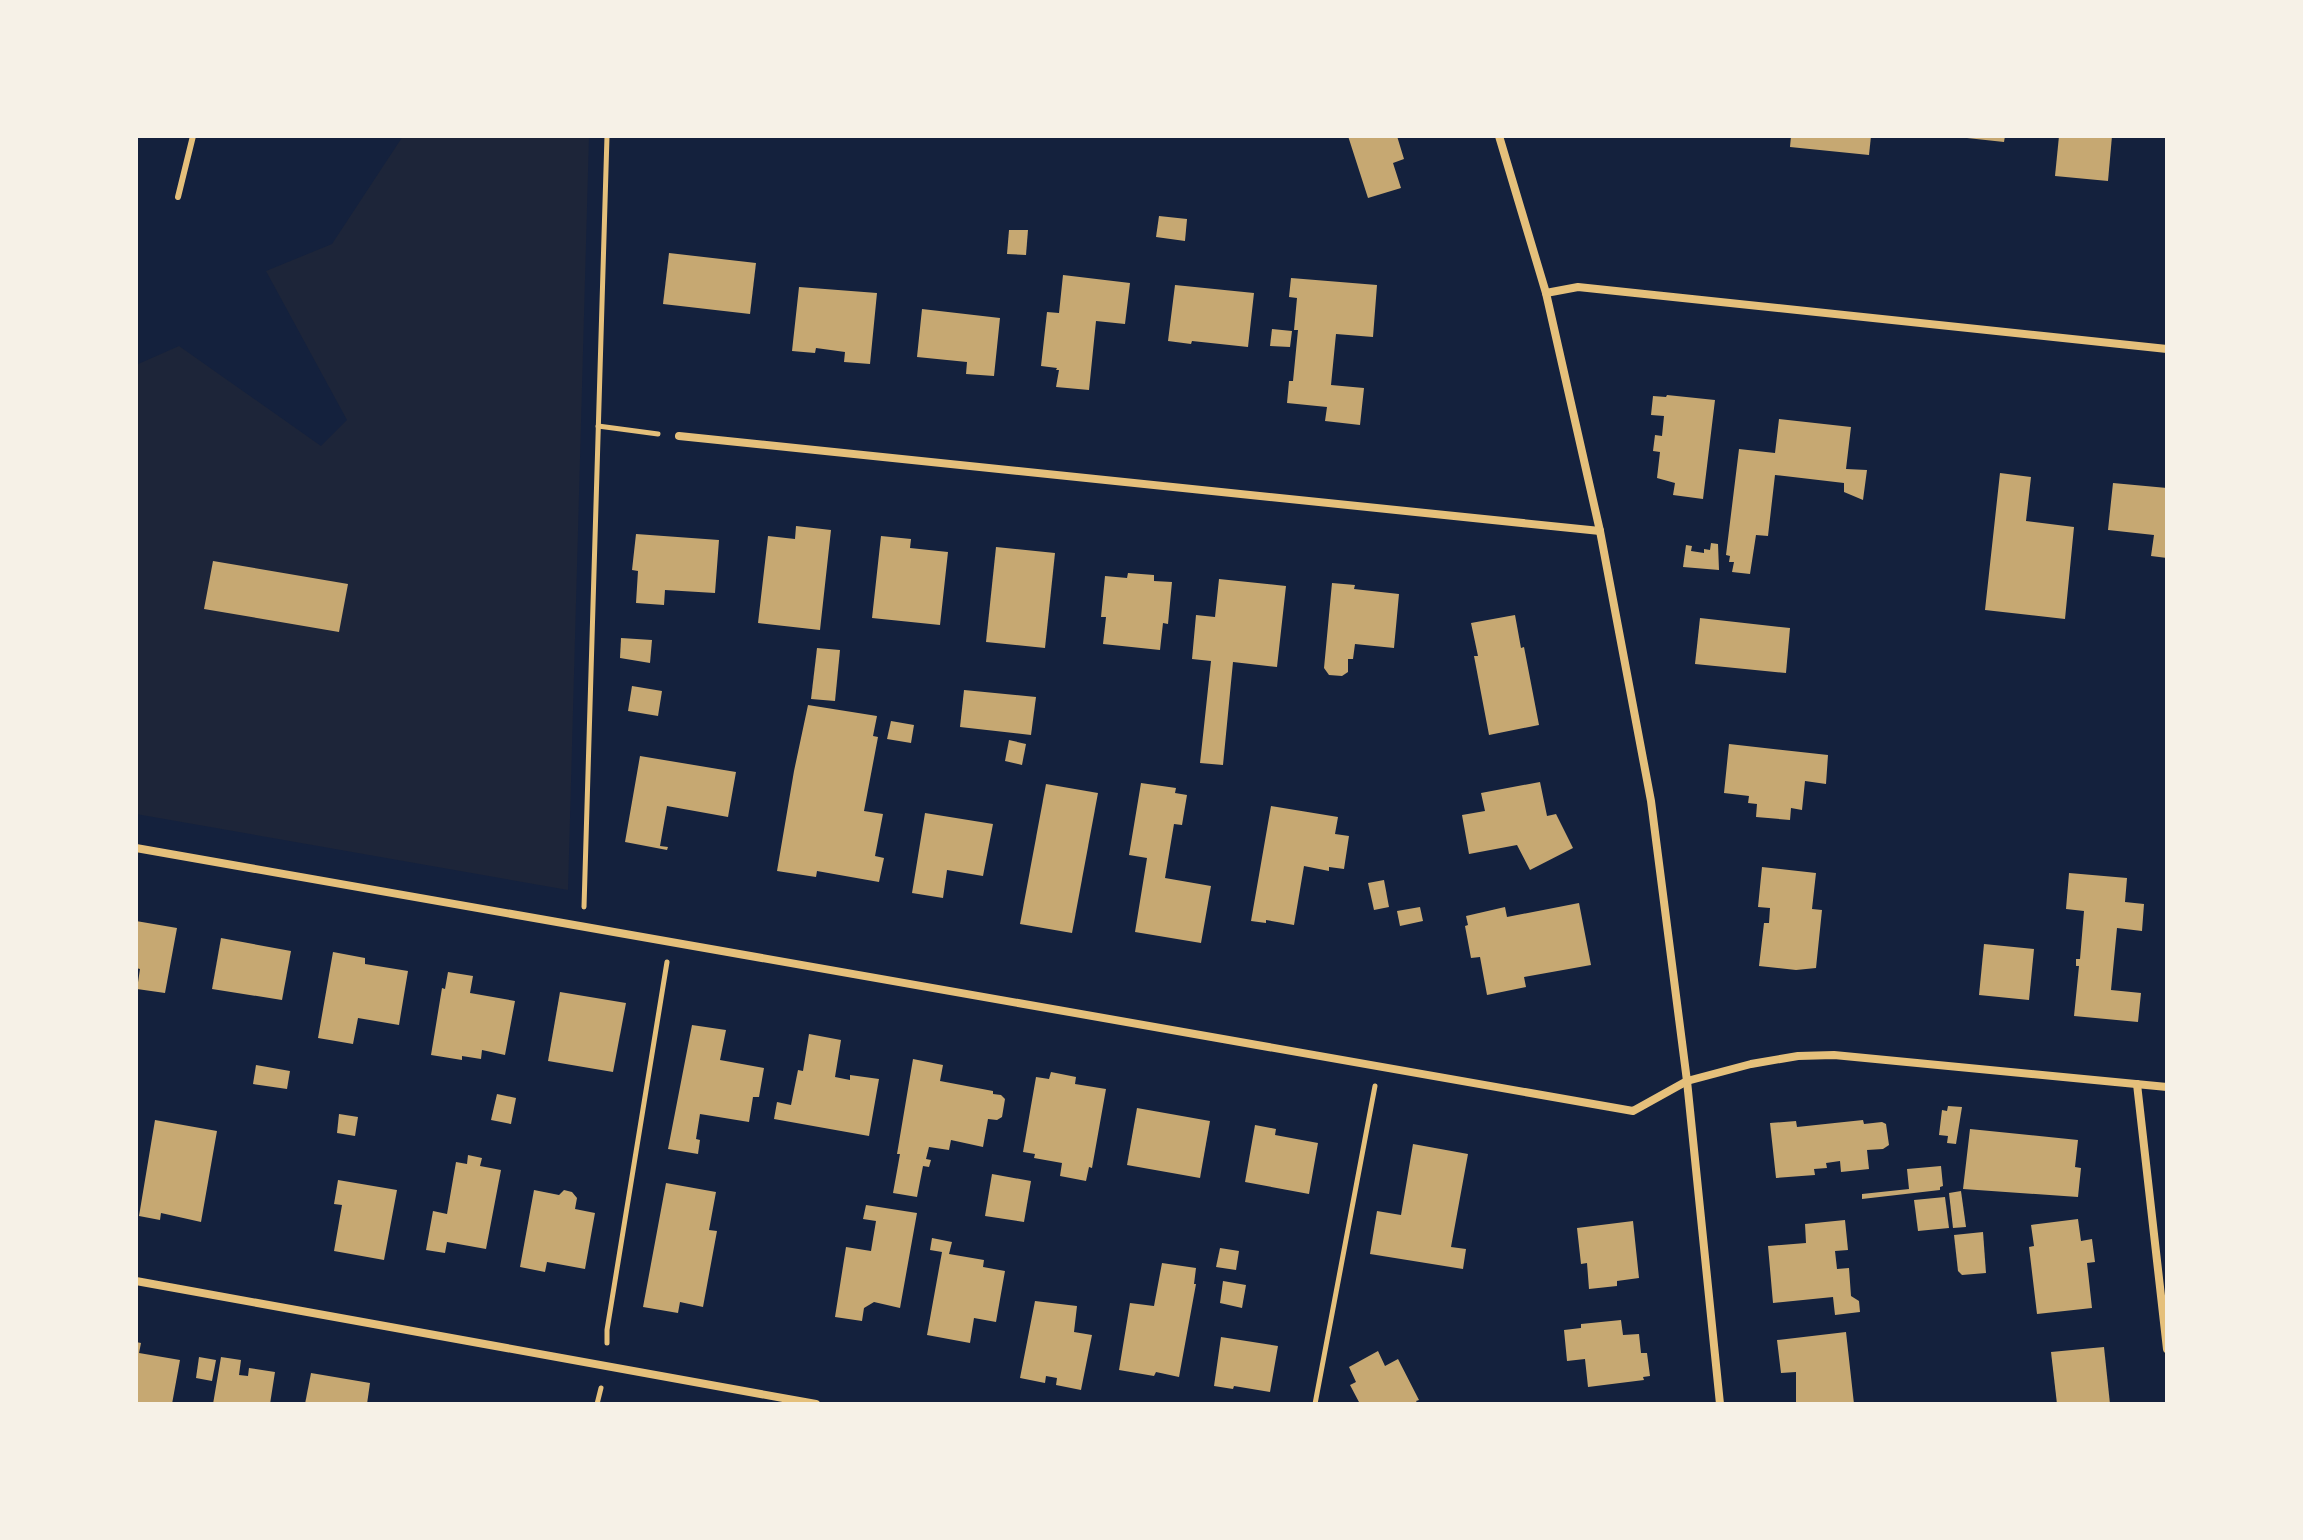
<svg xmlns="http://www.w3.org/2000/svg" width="2303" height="1540" font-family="Signika,sans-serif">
  <rect width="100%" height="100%" fill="#14213d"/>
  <!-- green -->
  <path fill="#1d2539" d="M403,136H589L568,890L136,814V365L179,346L321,446L347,420L266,271L332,244Z"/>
  <!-- building -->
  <g fill="#c6a872">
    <path d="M1348,136H1397L1404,159L1393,163L1401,188L1368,198Z"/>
    <path d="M1791,136H1871L1869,155L1790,147Z"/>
    <path d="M1968,136H2005L2004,142L1967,138Z"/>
    <path d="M2059,136H2112L2108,181L2055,176Z"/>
    <path d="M1159,216L1187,219L1185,241L1156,237Z"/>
    <path d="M1009,230H1028L1026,255L1007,254Z"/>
    <path d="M669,253L756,263L750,314L663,304Z"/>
    <path d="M1063,275L1130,283L1125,324L1096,321L1089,390L1056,387L1059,370H1056L1057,368L1041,366L1047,312L1059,313Z"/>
    <path d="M1291,278L1377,285L1373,337L1336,334L1331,385L1364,388L1360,425L1325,421L1327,407L1287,403L1289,381H1293L1298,330H1294L1297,298L1289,297Z"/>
    <path d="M1175,285L1254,293L1248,347L1192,341L1191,344L1168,341Z"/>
    <path d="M799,287L877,293L870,364L844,362L845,352L816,348L815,353L792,351Z"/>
    <path d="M922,309L1000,318L994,376L966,374L967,362L917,357Z"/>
    <path d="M1272,329L1292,331L1290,347L1270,346Z"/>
    <path d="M1667,395L1715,400L1703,499L1673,495L1675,483L1657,478L1660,452L1653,451L1655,435L1662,436L1664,416L1651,415L1653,396L1666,397Z"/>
    <path d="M1779,419L1851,427L1846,469L1867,470L1863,500L1844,492V483L1775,475L1768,536L1756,535L1750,574L1732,572L1734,562H1729L1730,556L1726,555L1739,449L1775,453Z"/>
    <path d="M2000,473L2031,477L2026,521L2074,527L2065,619L1985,610Z"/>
    <path d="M2113,483L2167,488V558L2151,556L2154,535L2108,530Z"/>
    <path d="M796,526L831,530L820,630L758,623L768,536L795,539Z"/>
    <path d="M636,534L719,540L715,593L665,590L664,605L636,603L638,571L632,570Z"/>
    <path d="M881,536L911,539L910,548L948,552L940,625L872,618Z"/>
    <path d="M1711,543L1718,544L1719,570L1683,567L1686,545L1692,546L1691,551L1704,553V549L1710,550Z"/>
    <path d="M996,547L1055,553L1045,648L986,642Z"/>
    <path d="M213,561L348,584L339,632L204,609Z"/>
    <path d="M1128,573L1154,575V581L1172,582L1168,624L1163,623L1160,650L1103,644L1106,617H1101L1105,576L1127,578Z"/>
    <path d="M1219,579L1286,586L1277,667L1233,662L1223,765L1200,763L1211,661L1192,659L1196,615L1215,617Z"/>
    <path d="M1332,583L1355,585L1354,589L1399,594L1394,648L1355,644L1353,659H1348V672L1342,676L1329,675L1324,668Z"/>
    <path d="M1515,615L1521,648L1524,647L1539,725L1489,735L1474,656H1478L1471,623Z"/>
    <path d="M1700,618L1790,628L1786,673L1695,664Z"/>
    <path d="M621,638L652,640L650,663L620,658Z"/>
    <path d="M817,648L840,650L835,701L811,699Z"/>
    <path d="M632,686L662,691L658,716L628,711Z"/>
    <path d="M964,690L1036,697L1031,735L960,727Z"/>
    <path d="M808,705L877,716L873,736L878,737L864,811L883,814L875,856L884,858L879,882L817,871L816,877L777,871L794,771Z"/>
    <path d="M891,721L914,725L911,743L887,739Z"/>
    <path d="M1009,740L1026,744L1022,765L1005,761Z"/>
    <path d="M1729,744L1828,755L1826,784L1805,781L1802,810L1791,808L1790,820L1756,817L1757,804L1748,803L1749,796L1724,793Z"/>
    <path d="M640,756L736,772L728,817L667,806L660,846L668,847L667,850L625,842Z"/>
    <path d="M1540,782L1547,816L1556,814L1573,848L1530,870L1517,845L1469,854L1462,815L1485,811L1481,793Z"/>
    <path d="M1141,783L1176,788L1175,793L1187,795L1182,825L1174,824L1165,878L1211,886L1201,943L1135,932L1147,858L1129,855Z"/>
    <path d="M1046,784L1098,793L1072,933L1020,924Z"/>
    <path d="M1271,806L1338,817L1335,834L1349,836L1344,869L1329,867V871L1304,866L1294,925L1266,920V923L1251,921Z"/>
    <path d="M925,813L993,824L983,876L947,870L943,898L912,893Z"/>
    <path d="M1762,867L1816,873L1812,909L1822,910L1816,968L1796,970L1759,966L1764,923H1769L1770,908L1758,907Z"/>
    <path d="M2069,873L2127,878L2125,902L2144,904L2142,931L2117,928L2111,990L2141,993L2138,1022L2074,1016L2079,966H2076V959H2080L2084,911L2066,909Z"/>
    <path d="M1384,880L1389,907L1374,910L1368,883Z"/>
    <path d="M1579,903L1591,965L1524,977L1526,987L1487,995L1480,957L1471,958L1465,926L1468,925L1466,916L1505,907L1507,917Z"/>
    <path d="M1420,907L1423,921L1400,926L1397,911Z"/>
    <path d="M136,921L177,928L165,993L137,989L140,969L136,968Z"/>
    <path d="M221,938L291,951L282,1000L212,989Z"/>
    <path d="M1984,944L2034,949L2029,1000L1979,995Z"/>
    <path d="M333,952L365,958V964L408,971L399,1025L358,1018L353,1044L318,1038Z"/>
    <path d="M448,972L473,976L470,993L515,1001L505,1055L482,1050L481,1059L462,1056V1060L431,1055L442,988L445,989Z"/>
    <path d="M560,992L626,1003L613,1072L548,1061Z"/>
    <path d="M692,1025L726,1030L720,1060L764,1068L759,1097H753L749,1122L700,1114L696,1139L700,1140L698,1154L668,1149Z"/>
    <path d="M809,1034L841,1040L835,1077L850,1080V1075L879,1079L869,1136L774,1119L777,1102L791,1105L798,1070L803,1071Z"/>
    <path d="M913,1059L943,1065L940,1081L993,1091V1094L1001,1095L1005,1099L1002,1117L997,1120L988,1119L983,1147L951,1140L949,1150L929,1147L926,1159L931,1160L929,1167L923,1166L917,1197L893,1193L900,1154H897Z"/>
    <path d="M256,1065L290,1071L287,1089L253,1084Z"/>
    <path d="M1051,1072L1076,1077L1075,1084L1106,1089L1092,1168L1089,1167L1086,1181L1060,1176L1062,1163L1034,1158L1035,1154L1023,1152L1036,1077L1049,1079Z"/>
    <path d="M497,1094L516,1098L511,1124L491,1120Z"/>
    <path d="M1948,1106L1962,1107L1956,1144L1947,1143L1948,1136L1939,1135L1942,1110L1947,1111Z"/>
    <path d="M1137,1108L1210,1121L1200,1178L1127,1165Z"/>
    <path d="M339,1114L358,1117L355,1136L337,1133Z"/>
    <path d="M155,1120L217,1131L201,1222L161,1213L160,1220L139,1216Z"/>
    <path d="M1863,1120L1864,1124L1882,1122L1886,1124L1889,1145L1883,1149L1867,1150L1869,1169L1841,1172L1840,1161L1826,1163L1827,1168L1814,1169L1815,1175L1776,1178L1770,1123L1796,1121L1797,1127Z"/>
    <path d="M1255,1125L1276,1129L1275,1135L1318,1143L1309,1194L1245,1182Z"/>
    <path d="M1970,1129L2078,1140L2075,1167L2081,1168L2078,1197L1963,1189Z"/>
    <path d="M1413,1144L1468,1154L1451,1247L1466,1249L1463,1269L1370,1254L1377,1211L1401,1215Z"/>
    <path d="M468,1155L482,1158L480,1166L501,1170L486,1249L447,1242L445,1253L426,1250L433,1211L447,1214L456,1162L467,1164Z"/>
    <path d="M1941,1166L1943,1186L1940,1187V1190L1862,1199V1194L1909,1189L1907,1169Z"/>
    <path d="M992,1174L1031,1181L1024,1222L985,1216Z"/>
    <path d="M338,1180L397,1190L384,1260L334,1251L342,1205L334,1204Z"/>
    <path d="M666,1183L716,1192L709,1230L717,1231L703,1307L680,1302L678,1313L643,1307Z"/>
    <path d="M534,1190L559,1195L564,1190L572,1192L577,1198L575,1209L595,1213L585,1269L547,1262L545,1272L520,1267Z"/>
    <path d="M1961,1191L1966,1227L1953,1228L1949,1193Z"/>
    <path d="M1945,1197L1949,1228L1918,1231L1914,1200Z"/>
    <path d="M866,1205L917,1213L900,1308L874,1302L864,1308L862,1321L835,1317L846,1247L871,1251L876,1221L863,1219Z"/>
    <path d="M2078,1219L2081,1241L2092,1239L2095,1262L2087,1263L2092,1308L2037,1314L2029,1247L2034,1246L2031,1225Z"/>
    <path d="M1845,1220L1848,1250L1835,1251L1837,1269L1849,1268L1851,1296L1859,1301L1860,1312L1835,1315L1833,1297L1773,1303L1768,1246L1806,1243L1805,1224Z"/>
    <path d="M1633,1221L1639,1278L1617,1281V1286L1589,1289L1587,1263L1581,1264L1577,1228Z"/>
    <path d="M1983,1232L1986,1273L1962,1275L1958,1271L1954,1235Z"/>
    <path d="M932,1238L952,1242L949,1254L984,1260L983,1267L1005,1271L996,1322L974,1318L970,1343L927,1335L942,1252L930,1250Z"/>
    <path d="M1220,1248L1239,1251L1236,1270L1216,1267Z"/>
    <path d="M1162,1263L1196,1268L1194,1284H1196L1179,1377L1156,1372L1154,1376L1119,1370L1130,1303L1154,1306Z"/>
    <path d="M1223,1281L1246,1285L1242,1308L1220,1303Z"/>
    <path d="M1035,1301L1077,1306L1074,1332L1092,1335L1081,1390L1056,1385L1057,1378L1046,1376L1045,1383L1020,1378Z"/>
    <path d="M1621,1320L1623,1335L1639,1334L1641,1353H1647L1650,1376L1643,1377L1644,1380L1588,1387L1585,1359L1567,1361L1564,1330L1581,1328V1324Z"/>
    <path d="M1846,1332L1854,1404H1796V1372L1781,1373L1777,1340Z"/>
    <path d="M1221,1337L1278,1346L1270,1392L1234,1386L1233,1389L1214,1386Z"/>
    <path d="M136,1342L141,1343L139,1353L180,1360L172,1404H136Z"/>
    <path d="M2104,1347L2110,1404H2057L2051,1352Z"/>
    <path d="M1378,1351L1385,1366L1398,1359L1419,1400L1416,1401L1418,1404H1360L1350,1385L1356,1382L1349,1367Z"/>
    <path d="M199,1357L216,1360L212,1381L196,1378Z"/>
    <path d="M221,1357L241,1360L239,1375L248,1376L249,1368L275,1372L270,1404H213Z"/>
    <path d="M311,1373L370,1383L367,1404H305Z"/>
  </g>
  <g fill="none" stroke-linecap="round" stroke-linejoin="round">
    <!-- path -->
    <g stroke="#e5c07b" stroke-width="5">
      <path d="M598,426L658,434"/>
      <path d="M584,907L607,136"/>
      <path d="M607,1343V1330L667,962"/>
      <path d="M597,1404L601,1388"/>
      <path d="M1315,1404L1375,1086"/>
    </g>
    <!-- service -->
    <path stroke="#e5c07b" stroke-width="6" d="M178,197L193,136"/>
    <!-- minor -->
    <g stroke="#e5c07b" stroke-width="8">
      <path d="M1499,136L1546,293L1600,531L1651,801L1687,1081L1720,1404"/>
      <path d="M1546,293L1578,287L2167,349"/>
      <path d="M679,436L1600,531"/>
      <path d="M136,848L1633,1111L1687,1081L1751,1064L1798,1056L1834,1055L2167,1087"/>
      <path d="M2137,1084L2167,1349"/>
      <path d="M136,1281L816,1404"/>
    </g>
  </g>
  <!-- border -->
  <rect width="2303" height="1540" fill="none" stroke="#f6f1e7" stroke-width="276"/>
</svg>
